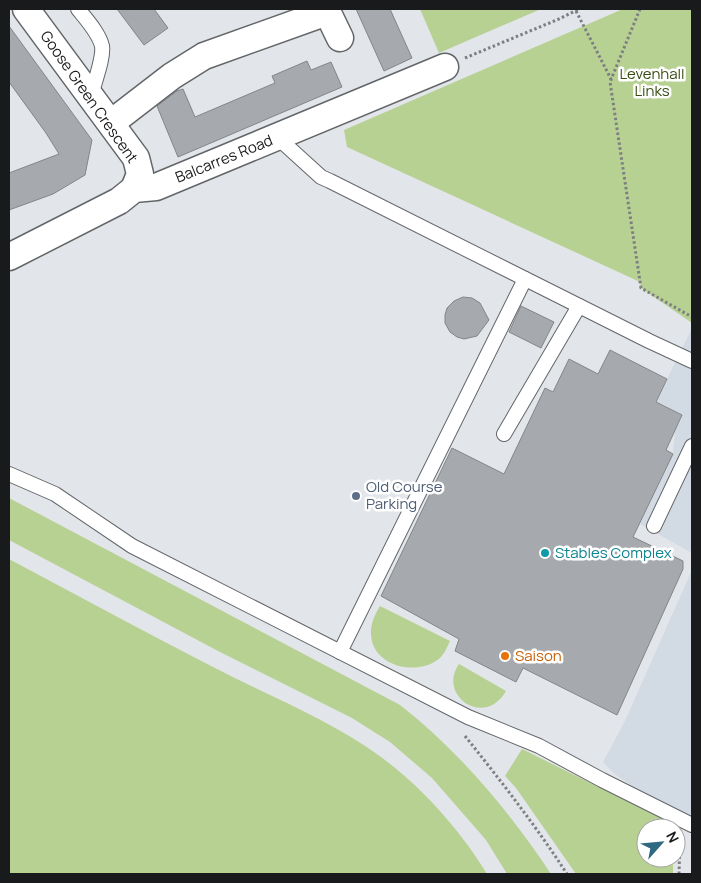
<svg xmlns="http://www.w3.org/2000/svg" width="701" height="883" font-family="Manrope,sans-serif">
  <rect width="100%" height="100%" fill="#e2e5e9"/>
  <!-- built -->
  <g fill="#d2dae4">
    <path d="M691,330L692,331V553L640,524L673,454L675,431L682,416L656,402Z"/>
    <path d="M692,570V817L638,790L615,774L603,762L625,721Z"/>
  </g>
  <!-- green -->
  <g fill="#b7d193">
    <path d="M420,9H541L439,53Z"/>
    <path d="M623,9H692V323L641,288L640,282L347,147L344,130Z"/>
    <path d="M9,498L400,705C460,752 509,811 551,874H507L486,840L432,778L390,742L352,718L220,652L9,540Z"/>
    <path d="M9,559C77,595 145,632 213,667C269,696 331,720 381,757C422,787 461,831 487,874H9Z"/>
    <path d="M380,606L450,641C447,647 445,653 440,658C418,677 373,667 371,635C370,625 375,614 380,606Z"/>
    <path d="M459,664L506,691C484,729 437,695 459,664Z"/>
    <path d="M522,749L651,813L666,819L673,828H646V858H673V874H576L516,788L505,776Z"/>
  </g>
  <!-- building -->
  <g fill="#a6a9ad" stroke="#838689">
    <path d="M117,9H154L168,28L144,45Z"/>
    <path d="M356,9H390L412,58L384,71Z"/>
    <path d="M9,26L92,140L85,175L53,194L9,210V173L59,154L46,133L9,82Z"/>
    <path d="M307,61L311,70L331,62L342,87L178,157L157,106L177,91L183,89L195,117L275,83L272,76Z"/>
    <path d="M463,297L472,298L480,303L489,320L477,336L464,339L457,337L450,332L445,323V315L447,308L454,301Z"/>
    <path d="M521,306L554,322L541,348L509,332Z"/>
    <path d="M610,350L667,379L656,402L682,415L666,450L673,454L633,537L683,561V569L617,715L523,668L516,682L455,651L459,639L381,596L452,448L504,474L545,388L553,392L569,359L598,374Z"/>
  </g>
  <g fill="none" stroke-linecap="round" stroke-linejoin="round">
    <!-- service casing -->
    <g stroke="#636669" stroke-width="16">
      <g id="service">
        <path d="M78,9C86,19 99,33 102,46C104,58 94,83 91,96"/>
        <path d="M277,137L321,177L330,181L649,341L692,361"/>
        <path d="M504,434L579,306"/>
        <path d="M9,474L55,494L132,546L468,717L539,746L602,780L692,825"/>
        <path d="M654,526L692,446"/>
        <path d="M340,652L525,279"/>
      </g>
    </g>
    <!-- minor casing -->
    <g stroke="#636669" stroke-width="29">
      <g id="minor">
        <path d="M26,9L136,158L140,174L134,189"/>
        <path d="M326,9L340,38"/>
        <path d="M111,123L172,76L204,56L327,12"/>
        <path d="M9,257L119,201L134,189L156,187L445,67"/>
      </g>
    </g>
    <!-- path -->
    <g stroke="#7d7f82" stroke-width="3" stroke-dasharray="2.5 2.5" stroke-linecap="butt">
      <path d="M640,9L610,82L641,288L692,317"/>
      <path d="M576,11L611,79"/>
      <path d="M465,58L559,19L579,9"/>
      <path d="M465,736C501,781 536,826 567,874"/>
      <path d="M679,874L680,839"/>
    </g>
    <!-- service -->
    <use href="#service" stroke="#fff" stroke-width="14"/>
    <!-- minor -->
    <use href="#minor" stroke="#fff" stroke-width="26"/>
  </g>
  <!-- markers -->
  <circle fill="#5c6f8a" stroke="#fff" stroke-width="2" cx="356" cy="496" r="5"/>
  <circle fill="#0f9aa8" stroke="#fff" stroke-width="2" cx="545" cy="553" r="5"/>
  <circle fill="#e8710a" stroke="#fff" stroke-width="2" cx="505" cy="656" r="5"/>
  <g text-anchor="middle" stroke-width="5" stroke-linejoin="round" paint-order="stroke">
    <!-- park labels -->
    <g font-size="15" fill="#394d13" stroke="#fff">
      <text x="652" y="79">Levenhall<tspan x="652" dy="17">Links</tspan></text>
    </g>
    <!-- street labels -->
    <g font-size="15" fill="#191a1b" stroke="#fff">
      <text transform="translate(89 97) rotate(55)" y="5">Goose Green Crescent</text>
      <text transform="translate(224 159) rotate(-22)" y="5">Balcarres Road</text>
    </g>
    <!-- service labels -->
    <g font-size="15" fill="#4e5e75" stroke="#fff" text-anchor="start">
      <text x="366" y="492">Old Course<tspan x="366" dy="17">Parking</tspan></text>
    </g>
    <!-- culture labels -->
    <g font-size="15" fill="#0d838f" stroke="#fff" text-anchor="start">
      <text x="555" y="558">Stables Complex</text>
    </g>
    <!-- food labels -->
    <g font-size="15" fill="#c56008" stroke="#fff" text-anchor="start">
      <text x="515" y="661">Saison</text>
    </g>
  </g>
  <!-- border -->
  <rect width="701" height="883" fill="none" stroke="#191a1b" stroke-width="20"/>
  <!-- north arrow -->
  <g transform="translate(661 843) rotate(63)"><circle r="24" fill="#ffffff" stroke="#a3a3a4"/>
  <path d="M0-4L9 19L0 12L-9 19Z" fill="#2f6881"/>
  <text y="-8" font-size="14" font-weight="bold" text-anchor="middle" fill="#191a1b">N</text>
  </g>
</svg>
